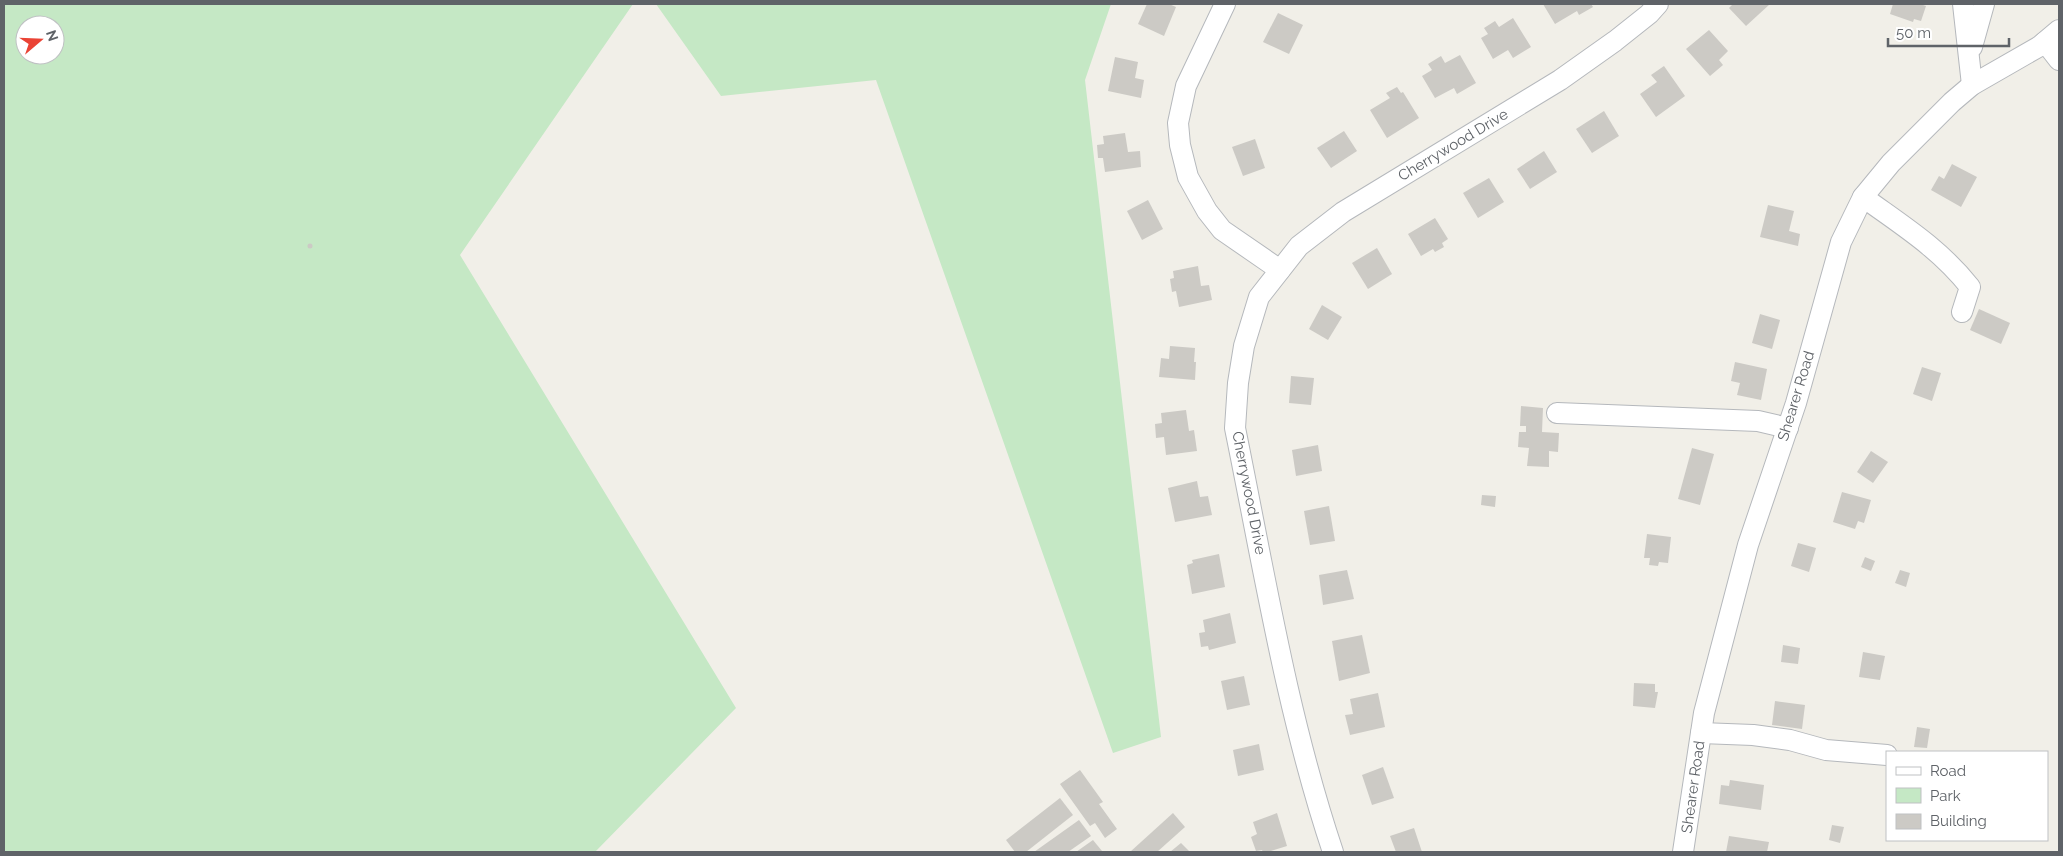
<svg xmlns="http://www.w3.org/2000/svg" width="2063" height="856" font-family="Raleway,sans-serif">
  <rect width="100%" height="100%" fill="#f1efe8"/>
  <!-- green -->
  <g fill="#c5e8c5" fill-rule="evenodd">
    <path d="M4,4H633L460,255L736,708L595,852H4ZM25,25H55V55H25Z"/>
    <path d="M656,4H1111L1085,80L1161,737L1113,753L876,80L721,96Z"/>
  </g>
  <!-- building -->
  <g fill="#cccac5">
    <path d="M1147,4H1169L1176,7L1164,36L1138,24Z"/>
    <path d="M1543,4H1591L1593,7L1579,15L1577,11L1555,24Z"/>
    <path d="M1733,4H1770L1746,26L1729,8Z"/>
    <path d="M1893,4H1920L1926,6L1921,21L1914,19L1913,22L1890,14Z"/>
    <path d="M1278,13L1303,25L1289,54L1263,42Z"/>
    <path d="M1513,18L1531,47L1513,58L1508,50L1493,59L1481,38L1488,34L1484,28L1495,21L1499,27Z"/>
    <path d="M1709,30L1728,51L1719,60L1723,65L1710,76L1686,49Z"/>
    <path d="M1460,55L1476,83L1457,94L1454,88L1435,98L1422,76L1432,70L1428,64L1441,56L1445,63Z"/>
    <path d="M1115,57L1138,62L1135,78L1144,80L1141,98L1108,91Z"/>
    <path d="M1664,66L1685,96L1656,117L1640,94L1657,82L1651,75Z"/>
    <path d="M1397,87L1401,93L1403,92L1419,118L1387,138L1370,110L1390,98L1386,93Z"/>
    <path d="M1604,111L1619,136L1592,153L1576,129Z"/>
    <path d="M1344,131L1357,151L1331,168L1317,148Z"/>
    <path d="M1125,133L1128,152L1140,151L1141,167L1105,172L1103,158H1098L1097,145L1104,144L1103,136Z"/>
    <path d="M1255,139L1265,168L1243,176L1232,147Z"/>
    <path d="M1544,151L1557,172L1530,189L1517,169Z"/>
    <path d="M1952,164L1977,177L1961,207L1931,190L1939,176L1944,179Z"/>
    <path d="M1489,178L1504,202L1478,218L1463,193Z"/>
    <path d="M1148,200L1163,229L1142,240L1127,211Z"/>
    <path d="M1768,205L1794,211L1789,231L1800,234L1798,246L1760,237Z"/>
    <path d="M1435,218L1448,239L1442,243L1444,247L1435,252L1433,249L1421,256L1408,234Z"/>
    <circle cx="310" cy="246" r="2.5"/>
    <path d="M1377,248L1392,274L1368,289L1352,263Z"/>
    <path d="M1198,266L1201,286L1209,285L1212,300L1179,307L1176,291L1172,292L1170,279L1174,278L1173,271Z"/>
    <path d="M1322,305L1342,317L1328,340L1309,329Z"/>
    <path d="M1979,309L2010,323L2001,344L1970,330Z"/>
    <path d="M1760,314L1780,320L1772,349L1752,343Z"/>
    <path d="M1170,346L1195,348L1194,362H1196L1195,380L1159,377L1161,358L1169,359Z"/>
    <path d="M1735,362L1767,369L1761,400L1737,395L1740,383L1731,381Z"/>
    <path d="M1922,367L1941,373L1932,401L1913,394Z"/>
    <path d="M1291,376L1314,378L1311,405L1289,403Z"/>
    <path d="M1521,406L1543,408L1542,432L1559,433L1558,452L1549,451V467L1527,466L1529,448L1518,447L1519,432H1526V426H1520Z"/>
    <path d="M1186,410L1189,431L1194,430L1197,451L1166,455L1164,437L1156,438L1155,424L1162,423L1161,413Z"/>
    <path d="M1318,445L1322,471L1296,476L1292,450Z"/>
    <path d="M1692,448L1714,454L1700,505L1678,499Z"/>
    <path d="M1871,451L1888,462L1873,483L1857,472Z"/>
    <path d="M1197,481L1200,497L1208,496L1212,515L1175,522L1168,488Z"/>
    <path d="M1842,492L1871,500L1864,523L1858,521L1855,529L1833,522Z"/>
    <path d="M1482,495L1496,496L1495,507L1481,505Z"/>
    <path d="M1329,506L1335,541L1310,545L1304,511Z"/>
    <path d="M1647,534L1671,537L1668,563L1659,562L1658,566L1649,565L1650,558H1644Z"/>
    <path d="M1798,543L1816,548L1809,572L1791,566Z"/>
    <path d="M1219,554L1225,587L1192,594L1187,565L1193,563L1192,560Z"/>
    <path d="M1865,557L1875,561L1871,571L1861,567Z"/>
    <path d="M1347,570L1354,599L1323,605L1319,575Z"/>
    <path d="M1900,570L1910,573L1906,587L1895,583Z"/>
    <path d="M1230,613L1236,643L1209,650L1208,646L1201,647L1199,633L1205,632L1203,620Z"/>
    <path d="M1362,635L1370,673L1339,681L1332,641Z"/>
    <path d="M1783,645L1800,648L1798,664L1781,662Z"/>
    <path d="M1863,652L1885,656L1880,680L1859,677Z"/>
    <path d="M1244,676L1250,705L1227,710L1221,681Z"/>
    <path d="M1634,683L1655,684V692H1658L1655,708L1633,706Z"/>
    <path d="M1378,693L1385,727L1350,735L1345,715L1353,714L1350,699Z"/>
    <path d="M1775,701L1805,705L1802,729L1772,725Z"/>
    <path d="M1917,727L1930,729L1927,748L1914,747Z"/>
    <path d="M1259,744L1264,770L1238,776L1233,750Z"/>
    <path d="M1383,767L1394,798L1372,805L1362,775Z"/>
    <path d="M1080,770L1103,802L1099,804L1117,829L1105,838L1095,823L1090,826L1060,784Z"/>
    <path d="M1730,780L1764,785L1761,810L1719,804L1721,785L1729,786Z"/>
    <path d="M1060,798L1073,815L1026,852H1015L1006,840Z"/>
    <path d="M1173,813L1185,827L1157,852H1130Z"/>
    <path d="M1277,813L1287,846L1268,852H1263L1262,850L1256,851L1251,837L1257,834L1253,822Z"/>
    <path d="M1079,820L1091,836L1068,852H1034Z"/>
    <path d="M1832,825L1844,827L1840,843L1829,840Z"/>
    <path d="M1414,828L1422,852H1396L1390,836Z"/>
    <path d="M1729,836L1769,842L1767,852H1726Z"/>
    <path d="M1093,840L1102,851L1101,852H1076Z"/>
    <path d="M1181,843L1190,852H1170Z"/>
  </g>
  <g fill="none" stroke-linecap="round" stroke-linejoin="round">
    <!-- minor casing -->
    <g stroke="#b5b8bc" stroke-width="22">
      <g id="minor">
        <path d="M1225,4L1186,86L1178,123L1180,145L1188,177L1207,211L1222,230L1280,270"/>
        <path d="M1963,4L1972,85"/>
        <path d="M2045,42L2059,60"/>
        <path d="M1972,47L1984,4"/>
        <path d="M1863,197C1903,226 1939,248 1970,287L1962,312"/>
        <path d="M1557,413L1758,421L1788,428"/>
        <path d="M1701,733L1753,735L1790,740L1826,750L1887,755"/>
        <path d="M1333,852C1287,715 1264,570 1235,428L1238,383L1244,346L1259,297L1299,246L1343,212L1560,80L1615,41L1649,14L1658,4"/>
        <path d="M1683,852L1704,713L1748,545L1796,403L1841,242L1863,197L1891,163L1952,102L1972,85L2040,46L2059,30"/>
      </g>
    </g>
    <!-- minor -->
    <use href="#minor" stroke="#fff" stroke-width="20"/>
  </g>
  <g text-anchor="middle" stroke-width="4" stroke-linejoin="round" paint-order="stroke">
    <!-- street labels -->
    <g font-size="15" fill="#5f6368" stroke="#fff">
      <text transform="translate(1453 145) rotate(-31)" y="5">Cherrywood Drive</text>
      <text transform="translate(1796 396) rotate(-73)" y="5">Shearer Road</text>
      <text transform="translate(1249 493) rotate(79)" y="5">Cherrywood Drive</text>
      <text transform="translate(1693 787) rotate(-82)" y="5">Shearer Road</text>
    </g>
  </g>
  <!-- border -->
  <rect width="2063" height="856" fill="none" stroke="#5f6368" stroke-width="10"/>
  <!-- legend -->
  <rect x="1886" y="751" width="162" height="90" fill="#ffffff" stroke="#bfc1c3"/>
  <rect x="1896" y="767" width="25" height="8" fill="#ffffff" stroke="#bfc1c3"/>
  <text x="1930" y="776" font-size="15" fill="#5f6368">Road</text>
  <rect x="1896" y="788" width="25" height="15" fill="#c5e8c5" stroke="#bfc1c3"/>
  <text x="1930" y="801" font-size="15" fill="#5f6368">Park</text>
  <rect x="1896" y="814" width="25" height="15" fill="#cccac5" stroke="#bfc1c3"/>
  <text x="1930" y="826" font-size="15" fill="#5f6368">Building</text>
  <!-- north arrow -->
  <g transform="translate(40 40) rotate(71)"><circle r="24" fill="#ffffff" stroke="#bfc1c3"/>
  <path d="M0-4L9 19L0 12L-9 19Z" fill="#ea4335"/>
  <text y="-8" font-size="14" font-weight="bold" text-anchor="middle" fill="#5f6368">N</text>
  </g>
  <!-- scale -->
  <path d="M1888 38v8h121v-8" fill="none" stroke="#5f6368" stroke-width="2.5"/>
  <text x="1896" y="38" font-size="15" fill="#5f6368" stroke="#ffffff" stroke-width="4" paint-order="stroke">50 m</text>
</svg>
